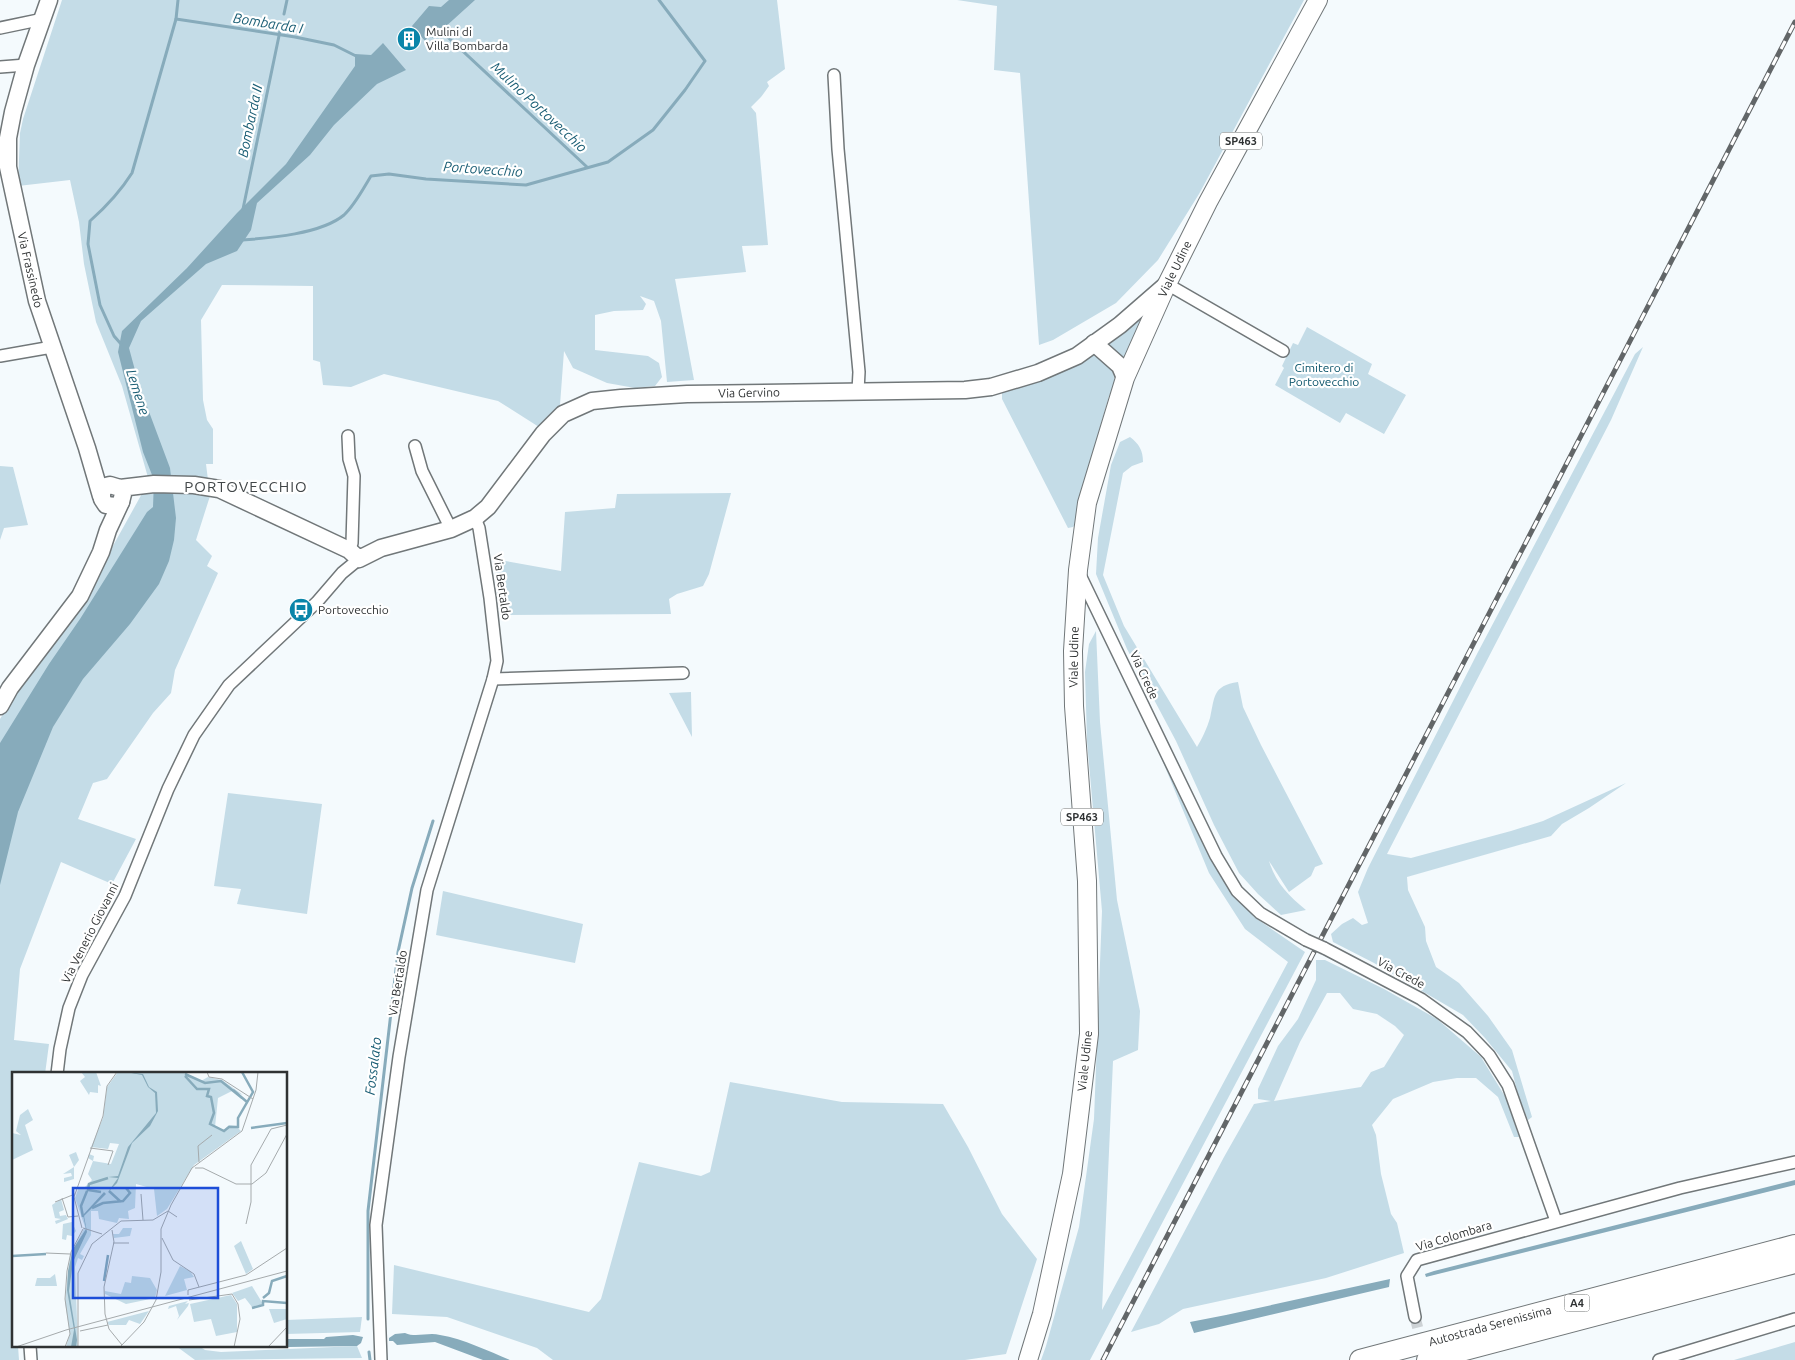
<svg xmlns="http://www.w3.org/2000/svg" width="1795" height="1360" font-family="Ubuntu,sans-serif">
  <rect width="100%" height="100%" fill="#f4fafd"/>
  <!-- green -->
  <g fill="#c4dce7" fill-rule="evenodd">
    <path d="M62,0H777L785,69L767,82L769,86L761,97L751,107L756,113L768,245L742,246L746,272L675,279L694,380L667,382L661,321L654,301L640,296L646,304L643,310L614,311L595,315V350L648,356L659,363L662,377L655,386L635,388L607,383L573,368L564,351L560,405L539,427L498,401L384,374L351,387L323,385L320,362L313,360V286L222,285L201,320L203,400L207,420L213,429V464H206L210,496L196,540L212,556L207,566L218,573L175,670L171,693L153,713L107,779L93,783L78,819L136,839L112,884L61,862L20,969L14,1040L49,1044L45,1074H14V1346H18L19,1360H0V719L37,659L84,598L149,481L122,386L96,322L84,264L79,222L70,180L18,186L20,133L23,119Z"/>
    <path d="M957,0H1304L1199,194L1158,260L1116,303L1053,340L1039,345L1020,73L994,70L997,6Z"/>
    <path d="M1140,318L1141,322L1125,361L1106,347L1109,339Z"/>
    <path d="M1307,327L1372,364L1368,374L1406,395L1384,434L1346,413L1340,423L1275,385L1284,368L1282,366L1293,343L1298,345Z"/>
    <path d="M1643,347L1611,420L1387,854L1411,858L1511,831L1543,821L1626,783L1589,808L1562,824L1551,836L1407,877L1408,890L1425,927L1426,941L1436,967L1459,983L1488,1016L1512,1050L1532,1117L1528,1120L1519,1098L1512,1071L1485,1038L1463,1015L1374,963L1333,942L1331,934L1342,924L1353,918L1362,925L1368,923L1358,892L1368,868L1478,652L1635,354Z"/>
    <path d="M1090,354C1111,363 1121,374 1109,396L1089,466L1077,523L1073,527L1068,528L1002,399V389Z"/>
    <path d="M1130,437C1139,444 1143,450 1143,462L1132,466L1123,473L1103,575L1124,626L1197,747C1202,739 1207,728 1210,718C1215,697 1212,686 1238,682L1243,707L1261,745L1323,864L1315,867L1311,876L1289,892L1269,861C1276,883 1288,895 1306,910L1281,915L1258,894L1239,873L1214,825L1176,741L1127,649L1096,574L1098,538L1111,465L1120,442Z"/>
    <path d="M0,466L13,467L28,525L4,528L0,540Z"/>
    <path d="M731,493L709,574L703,586L677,594L669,599L671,614L500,615L494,559L561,571L565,512L615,508L617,494Z"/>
    <path d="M1096,631L1100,722L1117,900L1140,1011L1138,1050L1113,1061L1102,1310L1288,962L1245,929L1209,873L1153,738L1221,876L1254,917L1305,952L1090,1360H1041L1046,1346L1079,1227L1094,1119L1102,911L1087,741L1085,672L1089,644Z"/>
    <path d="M691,692V693L692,737L669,693Z"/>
    <path d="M228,793L322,804L307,914L237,904L241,889L214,886Z"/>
    <path d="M443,891L583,924L575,963L436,935Z"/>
    <path d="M1316,960H1325L1384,989L1437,1019L1481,1057L1506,1098L1519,1137H1514L1498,1097L1476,1078H1457L1433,1082L1393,1099L1372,1125L1376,1135L1381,1174L1391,1214L1397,1223L1404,1253L1326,1278L1183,1309L1159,1324L1131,1332L1224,1157L1254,1104L1271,1101L1258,1099V1089L1278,1046L1298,1019L1316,980ZM1327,993H1340L1353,1009L1377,1014L1395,1026L1404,1035L1384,1067L1371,1072L1361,1087L1274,1101L1300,1042Z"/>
    <path d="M730,1082L842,1102L943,1104L968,1147L1002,1214L1037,1259L1006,1354L965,1360H553L537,1348L447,1317L392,1314L394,1265L589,1312L601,1299L639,1162L701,1176L710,1172Z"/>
    <path d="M362,1317L360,1332L286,1334V1320Z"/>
    <path d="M1795,1342V1360H1734Z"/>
    <path d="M176,1346H199L205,1350L221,1352L357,1346L362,1358L195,1360Z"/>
  </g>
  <!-- water -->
  <g fill="#87abbb">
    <path d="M449,0H475L433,38L430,35L425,41L412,26L429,6L441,7Z"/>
    <path d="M383,43L406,70L377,84L334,125L310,155L257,203L251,230L237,251L206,264L141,321L129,348L139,385L170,468L176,518L174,540L169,561L159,584L130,624L83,679L53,727L18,812L0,885V743L49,664L80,619L147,512L153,507L154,480L143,452L118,352L122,331L187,268L237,213L286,164L355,66V54L371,55Z"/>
    <path d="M1795,1180V1185L1426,1277L1425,1274L1434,1271Z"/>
    <path d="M1390,1279L1389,1287L1194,1333L1190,1322L1226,1315Z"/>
    <path d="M405,1333C416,1338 428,1332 440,1335C464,1339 488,1351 510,1360H483L435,1342L397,1345L393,1341H389V1338L395,1334Z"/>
    <path d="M353,1335L363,1337L361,1343L357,1346L214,1348L204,1346H286V1339H324L326,1337Z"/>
  </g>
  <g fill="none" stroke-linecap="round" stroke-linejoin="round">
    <!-- stream -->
    <g stroke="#87abbb" stroke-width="3">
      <path d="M178,0L176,19L295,37L334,45L358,57"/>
      <path d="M284,14L287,0"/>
      <path d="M438,28L587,167"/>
      <path d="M243,209L280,31"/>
      <path d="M242,240C270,238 321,234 344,215C355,205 363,189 371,176L389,174L426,179L526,185L608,162L653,130L685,90L705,61L659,0"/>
      <path d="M121,344L114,336L100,305L88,244L90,221C107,206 120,192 132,173L176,19"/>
      <path d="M368,1319V1211L398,952L412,888L433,821"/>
      <path d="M369,1352L370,1360"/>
    </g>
    <!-- street-tunnel -->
    <path stroke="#cdd2d5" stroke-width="11" stroke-dasharray="11 5.5" stroke-linecap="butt" d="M1415,1317L1423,1349"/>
    <!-- street casing -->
    <g stroke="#717779" stroke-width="14">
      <g id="street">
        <path d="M0,28L43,19"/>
        <path d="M0,67L26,65"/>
        <path d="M834,75L838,149L859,372L858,391"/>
        <path d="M1167,284L1283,351"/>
        <path d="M0,356L52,347"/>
        <path d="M348,436L349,459L354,476L352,543L349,550"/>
        <path d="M415,446L422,471L451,529"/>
        <path d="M1079,573L1216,856L1237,891L1260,913L1306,940"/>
        <path d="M493,679L683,673"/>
        <path d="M1324,948L1421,999L1467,1032L1489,1055L1508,1085L1556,1221"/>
        <path d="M57,1074L60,1049L69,1008L82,975L125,896L168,789L194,735L229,685L317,602L342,573L359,559"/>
        <path d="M1415,1317L1407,1276L1417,1260L1680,1188L1795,1162"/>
        <path d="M30,1346L31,1360"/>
        <path d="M381,1360L376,1225L399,1057L427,890L493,679L497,661L490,598L479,528L475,518"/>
        <path d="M1659,1360L1795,1319"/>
      </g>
    </g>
    <!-- secondary casing -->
    <g stroke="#717779" stroke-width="19">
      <g id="secondary">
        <path d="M49,0L26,65L13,112L8,138V167L37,301L87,448L101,496"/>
        <path d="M1094,343L1120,366L1125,378"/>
        <path d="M120,488L123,494L121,502L116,506L106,505L102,499V492L106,486L110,485L120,488L154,484L194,485L219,489L349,550L359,559L381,548L451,529L475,518L488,507L543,434L563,414L592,401L621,398L687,394L965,390L991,387L1038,373L1077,356L1120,325L1166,285"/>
        <path d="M0,706L10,688L80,596L101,552L108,530L121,502"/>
      </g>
    </g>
    <!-- primary casing -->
    <g stroke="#717779" stroke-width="20">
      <path id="primary" d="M1028,1360L1042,1314L1072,1174L1089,1034L1087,881L1074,706L1073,651L1078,570L1087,503L1125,378L1167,284L1208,202L1318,0"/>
    </g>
    <!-- highway casing -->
    <g stroke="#717779" stroke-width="22">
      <g id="highway">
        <path d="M1360,1360L1795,1245"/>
        <path d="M1427,1360L1795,1263"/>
      </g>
    </g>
    <!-- street -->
    <use href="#street" stroke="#fff" stroke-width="11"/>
    <!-- secondary -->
    <use href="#secondary" stroke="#fff" stroke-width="16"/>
    <!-- primary -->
    <use href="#primary" stroke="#fff" stroke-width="18"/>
    <!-- highway -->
    <use href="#highway" stroke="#fff" stroke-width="20"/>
    <!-- rail casing -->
    <g stroke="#626668" stroke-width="5">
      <path id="rail" d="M1103,1360L1795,22"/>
    </g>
    <!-- rail -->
    <use href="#rail" stroke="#fff" stroke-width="3" stroke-dasharray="9" stroke-linecap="butt"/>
    <!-- street-bridge casing -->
    <g stroke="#717779" stroke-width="14" stroke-linecap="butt">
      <path id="street-bridge" d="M1306,940L1324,948"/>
    </g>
    <!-- street-bridge -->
    <use href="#street-bridge" stroke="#fff" stroke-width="11"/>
  </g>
  <!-- icons -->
  <defs>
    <g id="building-disc" transform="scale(1.25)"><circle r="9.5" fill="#0a85a9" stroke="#fff"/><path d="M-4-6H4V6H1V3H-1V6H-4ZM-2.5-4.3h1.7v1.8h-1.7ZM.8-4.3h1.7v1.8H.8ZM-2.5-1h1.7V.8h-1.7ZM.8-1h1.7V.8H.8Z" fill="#fff"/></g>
    <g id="bus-disc" transform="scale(1.25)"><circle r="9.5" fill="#0a85a9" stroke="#fff"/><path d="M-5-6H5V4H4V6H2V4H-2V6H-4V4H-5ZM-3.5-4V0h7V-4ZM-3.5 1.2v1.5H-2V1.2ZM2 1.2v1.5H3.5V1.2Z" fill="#fff"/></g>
  </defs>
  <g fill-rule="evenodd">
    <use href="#building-disc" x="409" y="39"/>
    <use href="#bus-disc" x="301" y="610"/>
  </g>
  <g text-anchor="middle" stroke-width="4.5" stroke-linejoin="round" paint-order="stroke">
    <!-- shield labels -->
    <g fill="#fff" stroke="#6d7070" stroke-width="1">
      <rect x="1220" y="132.5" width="42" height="17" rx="4"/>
      <rect x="1061" y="808.5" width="42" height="17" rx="4"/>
      <rect x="1564.5" y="1294.5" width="25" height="17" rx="4"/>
    </g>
    <g font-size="11" font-weight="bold" fill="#2f3233">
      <text x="1241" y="145">SP463</text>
      <text x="1082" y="821">SP463</text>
      <text x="1577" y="1307">A4</text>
    </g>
    <!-- poi labels -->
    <g font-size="12" fill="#2f3233" stroke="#fff" text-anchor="start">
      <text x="426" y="36">Mulini di<tspan x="426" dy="14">Villa Bombarda</tspan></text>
      <text x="318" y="614">Portovecchio</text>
    </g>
    <!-- street labels -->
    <g font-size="12" fill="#2f3233" stroke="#fff">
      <text transform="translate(1175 269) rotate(-64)" y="4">Viale Udine</text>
      <text transform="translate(30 270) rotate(77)" y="4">Via Frassinedo</text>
      <text transform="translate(749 393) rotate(-1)" y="4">Via Gervino</text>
      <text transform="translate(502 587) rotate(82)" y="4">Via Bertaldo</text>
      <text transform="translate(1074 657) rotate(-89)" y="4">Viale Udine</text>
      <text transform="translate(1144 675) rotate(65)" y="4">Via Crede</text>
      <text transform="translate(90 933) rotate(-63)" y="4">Via Venerio Giovanni</text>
      <text transform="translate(1401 973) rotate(28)" y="4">Via Crede</text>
      <text transform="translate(398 983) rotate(-81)" y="4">Via Bertaldo</text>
      <text transform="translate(1085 1061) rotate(-84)" y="4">Viale Udine</text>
      <text transform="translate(1454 1236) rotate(-17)" y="4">Via Colombara</text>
      <text transform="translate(1490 1326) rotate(-15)" y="4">Autostrada Serenissima</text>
    </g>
    <!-- park labels -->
    <g font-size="12" fill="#075168" stroke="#fff">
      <text x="1324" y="372">Cimitero di<tspan x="1324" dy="14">Portovecchio</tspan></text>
    </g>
    <!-- water labels -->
    <g font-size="14" font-style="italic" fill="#195d74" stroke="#fff">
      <text transform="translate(268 23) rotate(9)" y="5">Bombarda I</text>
      <text transform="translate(539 107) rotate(43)" y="5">Mulino Portovecchio</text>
      <text transform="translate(250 121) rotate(-78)" y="5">Bombarda II</text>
      <text transform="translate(483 169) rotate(4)" y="5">Portovecchio</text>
      <text transform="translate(138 392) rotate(72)" y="5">Lemene</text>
      <text transform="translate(373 1066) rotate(-83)" y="5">Fossalato</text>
    </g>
    <!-- quarter labels -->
    <g font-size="15" letter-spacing="1" fill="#414648" stroke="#fff">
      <text x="246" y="492">PORTOVECCHIO</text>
    </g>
  </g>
  <!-- overview -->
  <g transform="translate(12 1072)">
    <rect width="275" height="275" fill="#f4fafd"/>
    <path d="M69,0H84L89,14L86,13V21L78,20L77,23L68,9L73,5ZM106,0H175H172L189,9L196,5L210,8L231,23L220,19L206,26L203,55L212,58L217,53L224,54L229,59L182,93L155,137L145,144L142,117L124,112L123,136L116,139L117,147L107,146L105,151L87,147L86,139H79V163L68,182L72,184L70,188L66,186L63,195L66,275H54L58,262L53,230L58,183L73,155L63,126L67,115L72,116L80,108L76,102L81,89L76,86L77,82L82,84L81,89L99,92L107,72L98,71L96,77L79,75L91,46L95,15ZM16,37L21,48L13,53L21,78L0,88V61L9,63L4,59L8,43ZM64,80L67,88L62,95V107L52,110V106L60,104L59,101L51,102L62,95L57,83ZM49,127L52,138L47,140L48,144L54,143L56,147L44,152L43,149L49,147L43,146L40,133ZM60,150L64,159L60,164L55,163L54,168L50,167L51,152ZM111,156H120L118,164L102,166L101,162H107ZM229,169L241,197L234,202L222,174ZM168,194L178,199L182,205L172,207L175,218L153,224ZM43,202L45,214H23L25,206H38ZM120,204L138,206L145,218L143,226L114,232L93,222V219L109,222L113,210L119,211ZM240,214L251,232L240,235L233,226L226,229L220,221ZM219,223L225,232V260L204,264L199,247L182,250L178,232ZM176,229L173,232L177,231L176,234L165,248L167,244L164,234L156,237L157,234ZM257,237H274L275,247L262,251ZM137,239L128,252L117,248L114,253H97L95,250Z" fill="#c4dce7"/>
    <path d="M114,0L131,2L137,15L145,20L146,39L138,54L120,71L105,111L96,120L106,106L96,105L106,104L116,75L144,41L143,21L136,15L130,3ZM92,120L94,122L72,144L75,160L61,190L57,219L65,268L64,275H59L62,258L55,218L56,199L61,177L74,157L71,143Z" fill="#87abbb"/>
    <path fill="none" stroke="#87abbb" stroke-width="2.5" d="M173,2L193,11L209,9L230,26M173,4L185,17H197L195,24L199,25L202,41L198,52L212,59L217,55H226V46L241,20L230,0M221,18L235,30M239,56L275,51M97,119L109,130M89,120L76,118L77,112L96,106M80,136L91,131L111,129L118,121L114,116M71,145L69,134L75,119M0,184L34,182M92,209L96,183M251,226L257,221L260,209L275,204M240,236L251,233V229L275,231"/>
    <path fill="none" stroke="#a5aaac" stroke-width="1" d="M195,0L197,5L210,7L241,27M78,76L101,79L96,93M187,90L186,74L200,63M183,96H191L224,112H240L254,101L275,62M129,122L131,148M50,126L56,145L66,144M43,130L63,122M234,152L239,130V93L259,57L275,53M70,156L62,125L91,44L95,14L105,0M71,156L90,162M100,158L102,170L92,215L93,242L97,257L110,273M150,166L161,188L182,202L187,215M101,171H117M34,181L58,182M176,223V218L234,203L275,176M177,228L220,222L226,232L228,247L222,275M68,259L96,253M4,275L54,258L275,199M53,275L58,262L53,227L55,199L59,180L71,157M66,275V201L80,172L109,149L141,148L156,139L165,145M108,275L132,250L144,228L149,200V157L159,133L180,96L230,59L244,18L246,0M256,275L275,255"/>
    <path fill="#1d4ed8" fill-opacity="0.15" stroke="#1d4ed8" stroke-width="2.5" d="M61,116H206V226H61Z"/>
    <rect width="275" height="275" fill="none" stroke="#2f3233" stroke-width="2.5"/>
  </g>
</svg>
